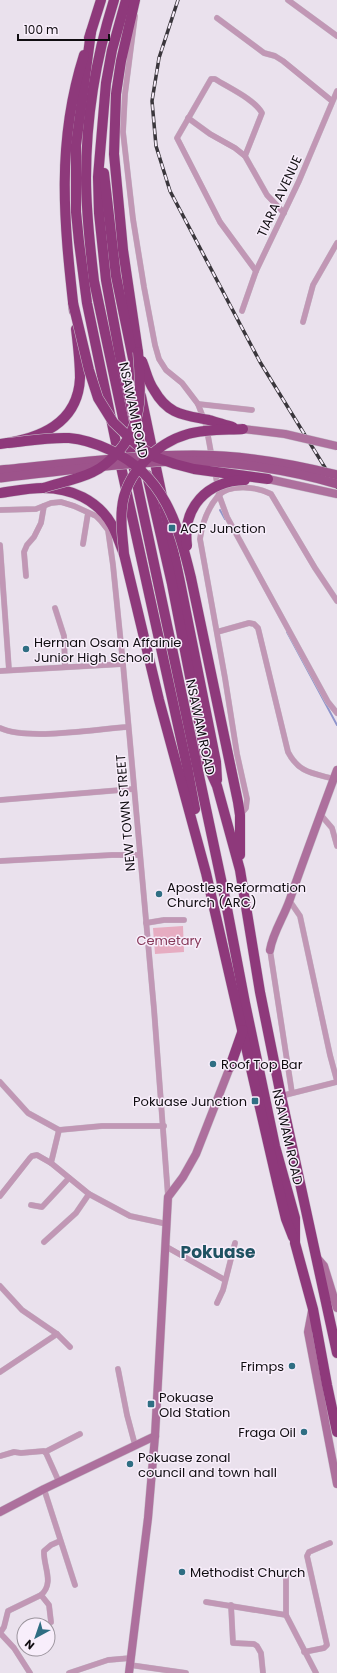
<svg xmlns="http://www.w3.org/2000/svg" width="337" height="1673" font-family="Poppins,sans-serif">
  <rect width="100%" height="100%" fill="#eae1ed"/>
  <!-- green -->
  <path fill="#e6acc1" d="M183,926L184,952L155,954L153,928Z"/>
  <g fill="none" stroke-linecap="round" stroke-linejoin="round">
    <!-- stream -->
    <g stroke="#8f94cb" stroke-width="2">
      <path d="M220,510L225,519"/>
      <path d="M287,632L337,725"/>
    </g>
    <!-- street casing -->
    <g stroke="#c7bfca" stroke-width="6">
      <g id="street">
        <path d="M288,0L337,36"/>
        <path d="M135,16L125,94L123,132L133,219L144,287L155,345L159,359L166,370L182,383L198,404L206,425L212,458"/>
        <path d="M217,18L264,53L275,56L283,61L332,101"/>
        <path d="M188,118L210,134L235,148L245,156L267,195L284,213"/>
        <path d="M245,156L262,113C254,99 229,88 215,79H211L177,138L220,222L256,271"/>
        <path d="M242,311L256,271L299,181L337,91"/>
        <path d="M303,322L313,285L337,243"/>
        <path d="M198,404L252,410"/>
        <path d="M215,471L219,495L227,517L328,702L337,713"/>
        <path d="M0,510L36,509L51,503L61,502L74,506L96,516L101,521L108,530L113,565L123,664L154,1009L168,1196"/>
        <path d="M83,544L88,513"/>
        <path d="M0,545L9,670"/>
        <path d="M26,576L24,552L27,545L34,537L41,523L44,506"/>
        <path d="M55,608L64,636L65,667"/>
        <path d="M217,632L249,623L254,624L258,628L288,752C299,773 312,773 334,779"/>
        <path d="M0,671L123,664"/>
        <path d="M0,728C27,741 96,729 128,727"/>
        <path d="M0,800L133,789"/>
        <path d="M320,814L332,828L337,846"/>
        <path d="M240,815L246,808L247,799L237,754L225,678L200,539C202,524 208,508 218,496C229,483 258,487 271,494L315,568L337,601"/>
        <path d="M0,861L112,855H139"/>
        <path d="M289,900L300,916L330,1055L337,1081"/>
        <path d="M146,923L164,920H184"/>
        <path d="M270,950L292,1093"/>
        <path d="M0,1082L28,1113L59,1130L102,1126H164"/>
        <path d="M281,1096L337,1082"/>
        <path d="M51,1163L59,1130"/>
        <path d="M0,1196L30,1158L32,1156L37,1155L51,1163L89,1194L130,1216L167,1224"/>
        <path d="M31,1205L42,1207L69,1178"/>
        <path d="M44,1242L76,1213L89,1194"/>
        <path d="M165,1246L225,1280"/>
        <path d="M0,1286L22,1310L57,1334L70,1347"/>
        <path d="M217,1303L223,1290L235,1243"/>
        <path d="M118,1369L127,1415L135,1445"/>
        <path d="M0,1372L57,1334"/>
        <path d="M45,1452L80,1434"/>
        <path d="M0,1456L14,1452L21,1453L44,1451L46,1453L59,1482"/>
        <path d="M44,1489L75,1585"/>
        <path d="M286,1576V1615L316,1673"/>
        <path d="M41,1595L49,1605L51,1622"/>
        <path d="M206,1602L286,1615"/>
        <path d="M231,1605L233,1643L254,1644L257,1646L261,1653L263,1673"/>
        <path d="M0,1633L4,1627L8,1611L41,1595C55,1583 43,1566 44,1551L51,1545L60,1541"/>
        <path d="M0,1633L14,1648L30,1673"/>
        <path d="M304,1652L324,1648L327,1645L307,1556L309,1552L330,1543"/>
        <path d="M130,1665L186,1673"/>
        <path d="M69,1673L108,1660L131,1658"/>
      </g>
    </g>
    <!-- secondary casing -->
    <g stroke="#c7bfca" stroke-width="9">
      <g id="secondary">
        <path d="M268,479L337,494"/>
        <path d="M270,950C273,932 284,917 290,899C305,856 321,813 337,770"/>
        <path d="M317,1258L324,1266L337,1308"/>
        <path d="M312,1311L308,1332L337,1484"/>
        <path d="M0,1512L44,1489L155,1436"/>
        <path d="M129,1673L148,1518L155,1436L168,1197L183,1177L196,1154L230,1067"/>
      </g>
    </g>
    <!-- highway casing -->
    <g stroke="#c7bfca" stroke-width="11">
      <g id="highway">
        <path d="M114,0C96,57 86,118 86,178C86,213 90,247 94,281L225,898L245,1003L275,1146L295,1218V1243L313,1309L327,1385L337,1432"/>
        <path d="M126,0L112,50L106,83L98,177L99,213L106,280L122,367L142,453"/>
        <path d="M135,0L121,61L116,94L114,154L123,250L138,352"/>
        <path d="M91,32L76,145V212L79,242L87,303L120,462L187,766L195,809"/>
        <path d="M89,38L101,0"/>
        <path d="M104,173L116,276L137,378"/>
        <path d="M74,311C64,222 56,143 84,55"/>
        <path d="M141,396L180,582L216,762L217,780"/>
        <path d="M0,444C39,439 78,424 80,378C80,362 78,345 76,329"/>
        <path d="M147,475L172,584L207,764L217,786L240,870L260,992L280,1091L337,1353"/>
        <path d="M0,493C14,491 29,488 43,488C71,488 98,500 112,525C117,534 120,545 124,554L159,700L206,873L278,1186L286,1219L293,1237"/>
        <path d="M191,578L238,802L240,815V855"/>
        <path d="M230,1067L243,1030"/>
      </g>
    </g>
    <!-- street -->
    <use href="#street" stroke="#c197b5" stroke-width="5.5"/>
    <!-- secondary -->
    <use href="#secondary" stroke="#ad709d" stroke-width="8"/>
    <!-- highway -->
    <use href="#highway" stroke="#8e397b" stroke-width="10"/>
    <!-- rail casing -->
    <g stroke="#3a363c" stroke-width="3.5">
      <path id="rail" d="M178,0L159,58L152,101L156,146L170,191L260,362L337,487"/>
    </g>
    <!-- rail -->
    <use href="#rail" stroke="#f8eefb" stroke-width="2" stroke-dasharray="6" stroke-linecap="butt"/>
    <!-- secondary-bridge casing -->
    <g stroke="#c7bfca" stroke-width="9" stroke-linecap="butt">
      <path id="secondary-bridge" d="M243,429L285,434L337,446"/>
    </g>
    <!-- primary-bridge casing -->
    <g stroke="#c7bfca" stroke-width="10" stroke-linecap="butt">
      <g id="primary-bridge">
        <path d="M0,470C64,464 129,455 193,455C242,455 290,463 337,475"/>
        <path d="M0,478C59,471 119,463 178,461C227,460 290,470 337,484"/>
      </g>
    </g>
    <!-- highway-bridge casing -->
    <g stroke="#c7bfca" stroke-width="11" stroke-linecap="butt">
      <g id="highway-bridge">
        <path d="M73,303L89,370L98,398L113,422L136,444L155,457L175,464L194,469L268,479"/>
        <path d="M142,361C146,371 148,382 154,390C168,415 184,415 209,420C217,422 225,425 233,427"/>
        <path d="M8,443C28,441 49,437 69,438C83,439 97,444 110,450C164,475 178,524 191,578"/>
        <path d="M43,488C58,483 79,479 93,472C104,467 111,460 119,451C144,422 141,388 138,352"/>
        <path d="M187,546C182,507 207,481 245,480"/>
        <path d="M124,554C123,539 120,523 122,508C125,474 156,443 188,434C205,429 225,430 243,429"/>
      </g>
    </g>
    <!-- secondary-bridge -->
    <use href="#secondary-bridge" stroke="#ad709d" stroke-width="8"/>
    <!-- primary-bridge -->
    <use href="#primary-bridge" stroke="#9d538b" stroke-width="9"/>
    <!-- highway-bridge -->
    <use href="#highway-bridge" stroke="#8e397b" stroke-width="10"/>
  </g>
  <!-- markers -->
  <g fill="#2f6e83" stroke="#f8eefb" stroke-width="1.5">
    <rect x="168" y="524" width="8" height="8" rx="2"/>
    <circle cx="26" cy="649" r="4"/>
    <circle cx="159" cy="894" r="4"/>
    <circle cx="213" cy="1064" r="4"/>
    <rect x="251" y="1097" width="8" height="8" rx="2"/>
    <circle cx="292" cy="1366" r="4"/>
    <rect x="147" y="1400" width="8" height="8" rx="2"/>
    <circle cx="304" cy="1432" r="4"/>
    <circle cx="130" cy="1464" r="4"/>
    <circle cx="182" cy="1572" r="4"/>
  </g>
  <g text-anchor="middle" stroke-width="3" stroke-linejoin="round" paint-order="stroke">
    <!-- street labels -->
    <g font-size="13" fill="#100d11" stroke="#f8eefb">
      <text transform="translate(279 196) rotate(-65)" y="5">TIARA AVENUE</text>
      <text transform="translate(134 410) rotate(78)" y="5">NSAWAM ROAD</text>
      <text transform="translate(201 727) rotate(78)" y="5">NSAWAM ROAD</text>
      <text transform="translate(125 813) rotate(-95)" y="5">NEW TOWN STREET</text>
      <text transform="translate(288 1137) rotate(77)" y="5">NSAWAM ROAD</text>
    </g>
    <!-- poi labels -->
    <g font-size="13" fill="#100d11" stroke="#f8eefb" text-anchor="start">
      <text x="180" y="533">ACP Junction</text>
      <text x="34" y="647">Herman Osam Affainie<tspan x="34" dy="15">Junior High School</tspan></text>
      <text x="167" y="892">Apostles Reformation<tspan x="167" dy="15">Church (ARC)</tspan></text>
      <text x="221" y="1069">Roof Top Bar</text>
      <text x="247" y="1106" text-anchor="end">Pokuase Junction</text>
      <text x="284" y="1371" text-anchor="end">Frimps</text>
      <text x="159" y="1402">Pokuase<tspan x="159" dy="15">Old Station</tspan></text>
      <text x="296" y="1437" text-anchor="end">Fraga Oil</text>
      <text x="138" y="1462">Pokuase zonal<tspan x="138" dy="15">council and town hall</tspan></text>
      <text x="190" y="1577">Methodist Church</text>
    </g>
    <!-- park labels -->
    <g font-size="13" fill="#873a5a" stroke="#f8eefb">
      <text x="169" y="945">Cemetary</text>
    </g>
    <!-- district labels -->
    <g font-size="17" font-weight="bold" fill="#1f5262" stroke="#f8eefb">
      <text x="218" y="1258">Pokuase</text>
    </g>
  </g>
  <!-- north arrow -->
  <g transform="translate(36 1637) rotate(220)"><circle r="19" fill="#f8eefb" stroke="#9b949d"/>
  <path d="M0-3L7 15L0 10L-7 15Z" fill="#2f6e83"/>
  <text y="-6" font-size="11" font-weight="bold" text-anchor="middle" fill="#100d11">N</text>
  </g>
  <!-- scale -->
  <path d="M18 34v6h91v-6" fill="none" stroke="#100d11" stroke-width="2"/>
  <text x="24" y="34" font-size="12" fill="#100d11" stroke="#f8eefb" stroke-width="3" paint-order="stroke">100 m</text>
</svg>
